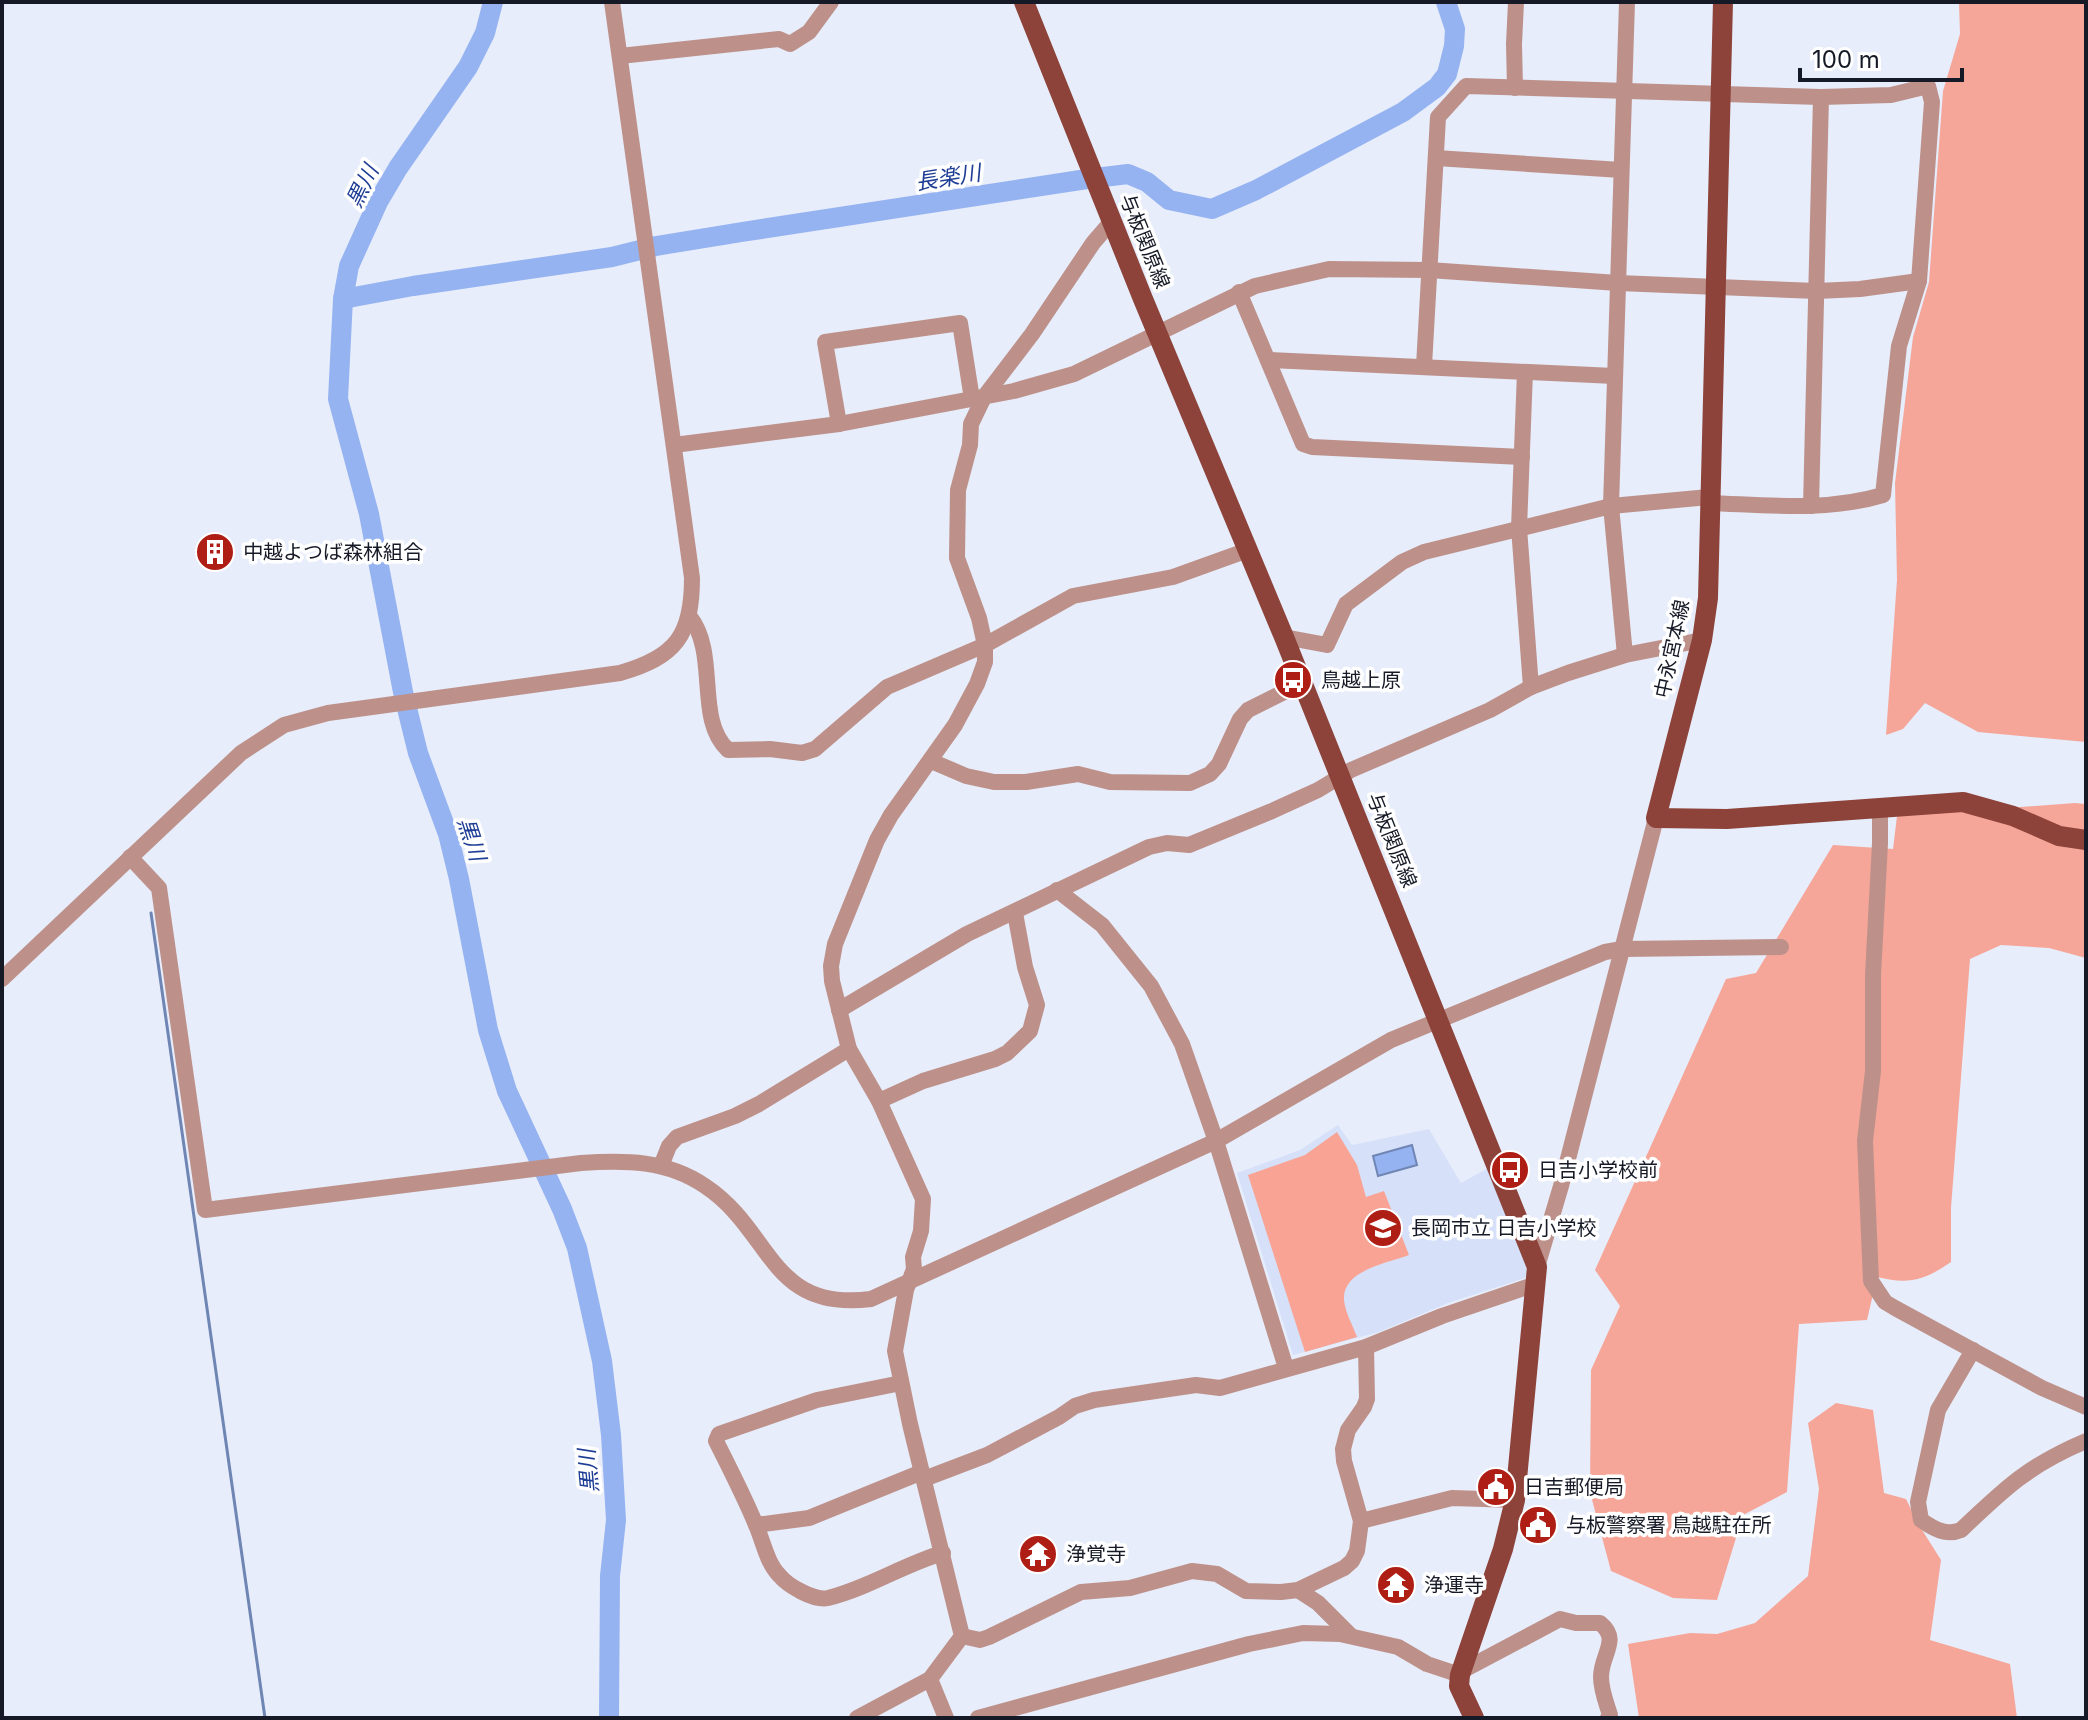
<svg xmlns="http://www.w3.org/2000/svg" width="2088" height="1720" font-family="Inter,'Noto Sans JP',sans-serif">
  <rect width="100%" height="100%" fill="#e7edfb"/>
  <!-- built -->
  <path fill="#d6e1f9" d="M1338,1125L1352,1145L1429,1129L1461,1183L1490,1167L1529,1272L1525,1278L1448,1303L1379,1332L1293,1355L1237,1173L1300,1150Z"/>
  <!-- green -->
  <path fill="#f9a395" d="M1337,1132L1357,1165L1366,1197L1384,1191L1409,1255C1388,1263 1342,1270 1344,1300C1345,1312 1353,1326 1357,1337L1305,1352L1248,1175L1305,1155Z"/>
  <!-- forest -->
  <g fill="#f5a699">
    <path d="M1959,2H2086V742L1978,732L1925,703L1903,729L1886,735L1897,580L1895,483L1913,337L1929,282L1943,91L1960,34Z"/>
    <path d="M2075,803L2086,804V958L2049,948L2001,945L1970,959L1951,1208V1262C1925,1280 1909,1285 1877,1277L1867,1320L1799,1324L1787,1492L1743,1515L1717,1600L1673,1598L1611,1571L1590,1492L1591,1370L1620,1306L1595,1270L1726,979L1756,973L1833,845L1893,849L1897,816Z"/>
    <path d="M1836,1403L1873,1410L1884,1493L1906,1499L1919,1525L1941,1560L1930,1640L2010,1664L2017,1718H1639L1628,1644L1690,1633L1717,1634L1755,1623L1808,1576L1819,1489L1808,1423Z"/>
  </g>
  <!-- water -->
  <path fill="#96b3f1" stroke="#6f85b4" stroke-width="2" d="M1412,1145L1417,1165L1378,1176L1373,1156Z"/>
  <g fill="none" stroke-linecap="round" stroke-linejoin="round">
    <!-- stream -->
    <path stroke="#6f85b4" stroke-width="3" d="M151,913L265,1718"/>
    <!-- river -->
    <g stroke="#96b3f1" stroke-width="20">
      <path d="M493,2L485,33L468,67L398,168L378,202L349,266L343,299L338,399L369,514L403,692L418,753L448,834L459,879L488,1030L507,1091L562,1209L577,1248L602,1361L611,1435L616,1520L610,1576L609,1718"/>
      <path d="M343,299L413,286L612,257L656,246L742,232L1087,179L1128,174L1147,182L1169,200L1212,209L1256,190L1403,112L1437,87L1447,74L1454,46L1455,29L1446,2"/>
    </g>
    <!-- minor -->
    <g stroke="#bd918a" stroke-width="16">
      <path d="M620,56L779,39L790,44L809,32L831,2"/>
      <path d="M1515,88L1514,44L1516,2"/>
      <path d="M1436,158L1621,170"/>
      <path d="M1239,292L1303,444L1312,447L1522,457"/>
      <path d="M1268,360L1614,376"/>
      <path d="M1424,366L1438,117L1466,86L1821,97L1891,95L1928,86L1932,102L1919,281L1899,346L1883,495C1826,512 1768,505 1709,503"/>
      <path d="M1525,372L1519,528L1531,687"/>
      <path d="M839,424L825,342L960,323L972,399"/>
      <path d="M674,445L839,424L1014,391L1074,374L1255,286L1329,269L1429,270L1618,283L1817,291L1860,289L1919,281"/>
      <path d="M1811,506L1821,97"/>
      <path d="M690,617C719,654 695,720 728,750L770,749L802,753L815,749L887,687L985,645L1073,596L1173,577L1248,550"/>
      <path d="M1284,637L1327,645L1346,604L1402,562L1424,552L1611,506L1709,497"/>
      <path d="M1625,655L1611,506L1627,2"/>
      <path d="M931,761L966,776L994,782H1026L1078,774L1110,782L1190,783L1210,774L1219,764L1240,719L1248,710L1302,683"/>
      <path d="M1880,808V843L1873,975V1071L1865,1141L1871,1281L1885,1302L1895,1308L2042,1388L2086,1407"/>
      <path d="M130,857L159,888L205,1210L581,1163C625,1160 667,1160 705,1186C773,1231 769,1312 871,1299L1216,1141L1391,1040L1605,952L1622,949L1781,947"/>
      <path d="M1057,890L1102,925L1151,986L1182,1044L1216,1141L1286,1368"/>
      <path d="M2,979L241,753L284,725L328,713L620,673C676,657 692,635 692,578L612,2"/>
      <path d="M839,1010L967,934L1149,847L1167,843L1189,845L1272,811L1318,790L1351,770L1490,710L1531,687L1568,673L1625,655L1702,640"/>
      <path d="M879,1101L923,1081L995,1059L1007,1053L1030,1031L1037,1005L1025,967L1015,913"/>
      <path d="M661,1166L669,1146L677,1137L735,1116L759,1104L849,1049"/>
      <path d="M1537,1267L1561,1186L1656,818"/>
      <path d="M1973,1350L1938,1410L1918,1502L1921,1520C1934,1529 1946,1536 1961,1530C2005,1488 2029,1465 2086,1441"/>
      <path d="M901,1383L817,1400L719,1434L716,1441C730,1469 744,1496 756,1525C763,1541 767,1563 779,1575C788,1586 814,1601 828,1598C869,1588 904,1564 943,1553"/>
      <path d="M924,1479L987,1455L1059,1417L1075,1406L1094,1400L1196,1385L1220,1388L1366,1347L1442,1316L1536,1284"/>
      <path d="M1361,1521L1452,1498L1515,1500"/>
      <path d="M756,1525L809,1518L922,1472"/>
      <path d="M1298,1590L1318,1603L1351,1636"/>
      <path d="M962,1636L980,1640L989,1637L1081,1592L1130,1588L1192,1571L1217,1574L1246,1591L1281,1592L1298,1590L1344,1568L1352,1561L1357,1551L1361,1521L1344,1461L1343,1449L1348,1430L1364,1407L1367,1399L1366,1347"/>
      <path d="M1460,1672L1560,1619L1576,1623H1600C1621,1640 1601,1654 1601,1677C1601,1690 1606,1702 1610,1715L1608,1718"/>
      <path d="M930,1679L946,1718"/>
      <path d="M857,1718L930,1679L962,1636L910,1424L895,1351L906,1290L914,1269L913,1257L921,1231L923,1199L879,1101L849,1049L832,981L831,966L835,944L877,840L891,815L955,725L977,684L985,662V645L979,618L957,558L958,490L970,445L971,424L984,397L1032,334L1093,243L1112,221"/>
      <path d="M978,1718L1249,1644L1303,1633L1340,1634L1398,1647L1427,1664L1460,1675"/>
    </g>
    <!-- major -->
    <g stroke="#8d4339" stroke-width="20">
      <path d="M1024,2L1143,299L1284,637L1537,1267L1515,1500L1503,1549L1460,1675L1459,1686L1474,1718"/>
      <path d="M1723,2L1708,598L1702,640L1656,818L1727,819L1963,802L2013,816L2059,836L2086,840"/>
    </g>
  </g>
  <!-- icons -->
  <defs>
    <g id="building-disc" transform="scale(2)"><circle r="9.5" fill="#ae1e15" stroke="#fff"/><path d="M-4-6H4V6H1V3H-1V6H-4ZM-2.5-4.3h1.7v1.8h-1.7ZM.8-4.3h1.7v1.8H.8ZM-2.5-1h1.7V.8h-1.7ZM.8-1h1.7V.8H.8Z" fill="#fff"/></g>
    <g id="bus-disc" transform="scale(2)"><circle r="9.5" fill="#ae1e15" stroke="#fff"/><path d="M-5-6H5V4H4V6H2V4H-2V6H-4V4H-5ZM-3.5-4V0h7V-4ZM-3.5 1.2v1.5H-2V1.2ZM2 1.2v1.5H3.5V1.2Z" fill="#fff"/></g>
    <g id="school-disc" transform="scale(2)"><circle r="9.5" fill="#ae1e15" stroke="#fff"/><path d="M0-5L7-2L0 1L-7-2ZM-4 1L0 2.5L4 1V4Q0 6-4 4Z" fill="#fff"/></g>
    <g id="civic-disc" transform="scale(2)"><circle r="9.5" fill="#ae1e15" stroke="#fff"/><path d="M-.6-6.5H3V-4.5H.6V-3L4-1V1h2V6H-6V1h2V-1L-.6-3ZM-1.2 2.5V6h2.4V2.5Z" fill="#fff"/></g>
    <g id="temple-disc" transform="scale(2)"><circle r="9.5" fill="#ae1e15" stroke="#fff"/><path d="M0-6L5-2H3V0L6.5 2.5H4V6H1.5V3h-3V6H-4V2.5H-6.5L-3 0V-2H-5Z" fill="#fff"/></g>
  </defs>
  <g fill-rule="evenodd">
    <use href="#building-disc" x="215" y="552"/>
    <use href="#bus-disc" x="1293" y="680"/>
    <use href="#bus-disc" x="1510" y="1170"/>
    <use href="#school-disc" x="1383" y="1228"/>
    <use href="#civic-disc" x="1496" y="1487"/>
    <use href="#civic-disc" x="1538" y="1525"/>
    <use href="#temple-disc" x="1038" y="1554"/>
    <use href="#temple-disc" x="1396" y="1585"/>
  </g>
  <g text-anchor="middle" stroke-width="7" stroke-linejoin="round" paint-order="stroke">
    <!-- street labels -->
    <g font-size="20" fill="#151a26" stroke="#fff">
      <text transform="translate(1145 241) rotate(68)" y="7">与板関原線</text>
      <text transform="translate(1672 649) rotate(-78)" y="7">中永宮本線</text>
      <text transform="translate(1392 840) rotate(68)" y="7">与板関原線</text>
    </g>
    <!-- poi labels -->
    <g font-size="20" fill="#151a26" stroke="#fff" text-anchor="start">
      <text x="243" y="559">中越よつば森林組合</text>
      <text x="1321" y="687">鳥越上原</text>
      <text x="1538" y="1177">日吉小学校前</text>
      <text x="1411" y="1235">長岡市立 日吉小学校</text>
      <text x="1524" y="1494">日吉郵便局</text>
      <text x="1566" y="1532">与板警察署 鳥越駐在所</text>
      <text x="1066" y="1561">浄覚寺</text>
      <text x="1424" y="1592">浄運寺</text>
    </g>
    <!-- water labels -->
    <g font-size="22" font-style="italic" fill="#1e3d95" stroke="#fff">
      <text transform="translate(948 177) rotate(-9)" y="8">長楽川</text>
      <text transform="translate(362 186) rotate(-64)" y="8">黒川</text>
      <text transform="translate(472 839) rotate(72)" y="8">黒川</text>
      <text transform="translate(588 1471) rotate(-95)" y="8">黒川</text>
    </g>
  </g>
  <!-- border -->
  <rect width="2088" height="1720" fill="none" stroke="#151a26" stroke-width="8"/>
  <!-- scale -->
  <path d="M1800 68v12h162v-12" fill="none" stroke="#151a26" stroke-width="4"/>
  <text x="1812" y="68" font-size="24" fill="#151a26" stroke="#ffffff" stroke-width="6" paint-order="stroke">100 m</text>
</svg>
